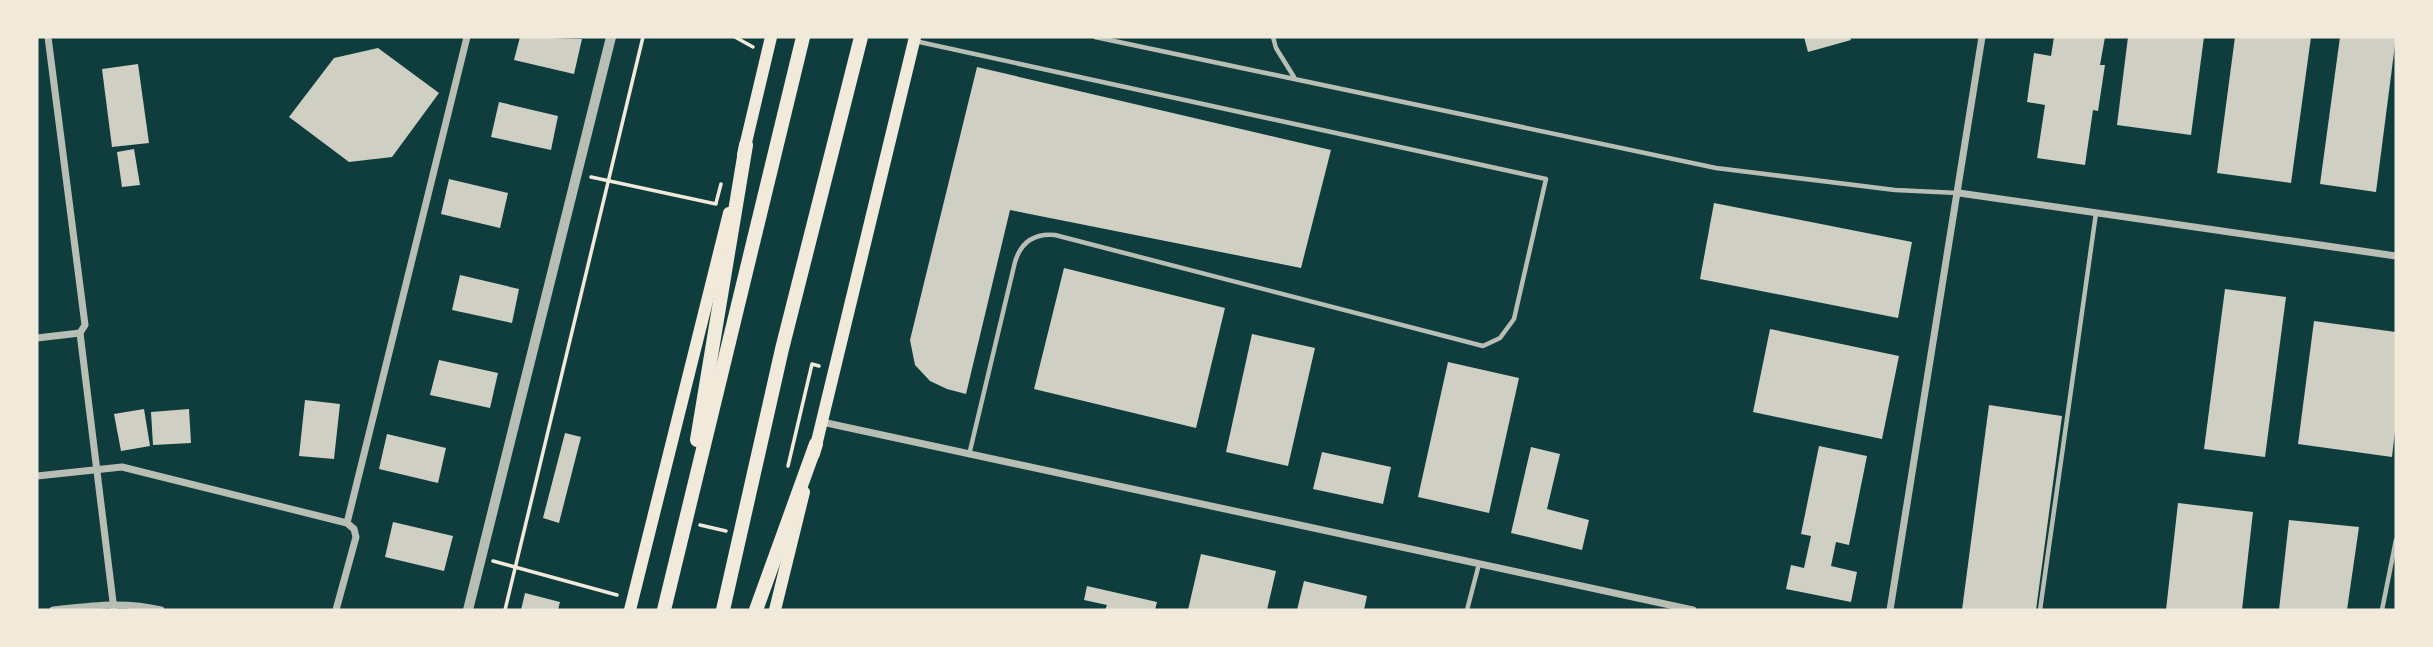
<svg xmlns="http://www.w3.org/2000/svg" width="2433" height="647" font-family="'DM Sans',sans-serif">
  <rect width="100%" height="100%" fill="#0f3d3e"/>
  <!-- building -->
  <g fill="#cfcfc3">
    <path d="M520,37L582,39L574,74L514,60Z"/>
    <path d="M1804,37H1850L1851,40L1808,52Z"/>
    <path d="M2054,37H2105L2100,65H2105L2098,111L2093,110L2085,165L2037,158L2045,105L2027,102L2034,53L2051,56Z"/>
    <path d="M2128,37H2204L2191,135L2117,125Z"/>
    <path d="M2235,37H2311L2291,183L2217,173Z"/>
    <path d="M2340,37H2396L2376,192L2320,184Z"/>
    <path d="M378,48L439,93L392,157L349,162L289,117L334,58Z"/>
    <path d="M138,64L149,143L112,147L102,69Z"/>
    <path d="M977,67L1331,150L1301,268L1010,210L966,394L947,389L930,381L915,365L910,340Z"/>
    <path d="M499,102L558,116L551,150L491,137Z"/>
    <path d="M134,149L140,185L122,187L117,152Z"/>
    <path d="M449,179L508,193L500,228L441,214Z"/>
    <path d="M1714,203L1912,242L1898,318L1700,279Z"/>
    <path d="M1064,268L1225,308L1196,428L1034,389Z"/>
    <path d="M460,275L519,289L512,323L452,310Z"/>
    <path d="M2225,289L2286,297L2265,457L2204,449Z"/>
    <path d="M2314,321L2396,332V422L2392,457L2298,444Z"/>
    <path d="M1770,329L1899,356L1882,439L1753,412Z"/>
    <path d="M1252,334L1315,348L1288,466L1226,452Z"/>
    <path d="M439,360L498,373L490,408L430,395Z"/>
    <path d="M1448,362L1519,378L1489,513L1418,497Z"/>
    <path d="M305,400L340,404L334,459L299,456Z"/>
    <path d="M1989,405L2062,416L2036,610H1962Z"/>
    <path d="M144,409L150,446L121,451L114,414Z"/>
    <path d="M189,409L191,443L153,445L151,412Z"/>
    <path d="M565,433L581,437L559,523L543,518Z"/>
    <path d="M387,434L446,448L438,483L379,469Z"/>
    <path d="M1819,446L1867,456L1849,545L1836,542L1831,566L1857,572L1851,602L1786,589L1791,565L1804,568L1811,536L1801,534Z"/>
    <path d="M1531,447L1560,454L1547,509L1589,520L1582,550L1511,533Z"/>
    <path d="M1322,452L1391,467L1383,504L1313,489Z"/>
    <path d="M2178,503L2253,512L2242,610H2166Z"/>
    <path d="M2289,520L2359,527L2347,610H2279Z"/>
    <path d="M393,522L453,536L444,571L385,557Z"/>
    <path d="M1201,554L1276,571L1267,610H1188Z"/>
    <path d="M1304,581L1367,596L1364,610H1297Z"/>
    <path d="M1087,586L1157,602L1155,610H1105L1107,605L1084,600Z"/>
    <path d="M525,593L560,602L558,610H521Z"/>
  </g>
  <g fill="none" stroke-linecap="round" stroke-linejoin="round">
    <!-- path -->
    <g stroke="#f1e9da" stroke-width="3.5">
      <path d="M735,37L753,47"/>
      <path d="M591,177L716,204"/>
      <path d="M716,203L721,184"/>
      <path d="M788,466L812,364L819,366"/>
      <path d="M700,525L726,531"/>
      <path d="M493,561L617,595"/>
      <path d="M505,610L643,37"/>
    </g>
    <!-- service -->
    <g stroke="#b8beb3" stroke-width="4.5">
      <path d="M1095,37L1716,168L1895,190L1958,193"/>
      <path d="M1273,37L1276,48L1294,77"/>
      <path d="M915,41L1546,179L1514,319L1500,338L1483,346L1055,235C1034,233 1021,242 1015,262L969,455"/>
      <path d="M1467,610L1479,564"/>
      <path d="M2040,610L2096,213"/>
      <path d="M2382,610L2396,540"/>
    </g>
    <!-- minor -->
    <g stroke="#b8beb3" stroke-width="7">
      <path d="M48,37L85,325L80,333L114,610"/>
      <path d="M1959,193L2396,256"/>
      <path d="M37,338L80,333"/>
      <path d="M822,422L1693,610"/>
      <path d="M37,476L122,467L347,523L354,529L356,537L336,610"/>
      <path d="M347,523L467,37"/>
      <path d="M53,610C91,606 124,601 161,610"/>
      <path d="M1890,610L1982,37"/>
    </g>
    <!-- tertiary -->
    <path stroke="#b8beb3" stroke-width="10" d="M468,610L611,37"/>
    <!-- secondary -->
    <g stroke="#f1e9da" stroke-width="12">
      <path d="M743,155L771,37"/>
      <path d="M814,454L915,37"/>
      <path d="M630,610L729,213"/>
      <path d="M775,610L804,492"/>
    </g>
    <!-- motorway -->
    <g stroke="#f1e9da" stroke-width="14">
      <path d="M697,440L746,145"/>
      <path d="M664,610L803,37"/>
      <path d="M723,610L782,349L861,37"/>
      <path d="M756,610L816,444"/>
    </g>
  </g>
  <!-- border -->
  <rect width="2433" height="647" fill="none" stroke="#f1e9da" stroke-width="77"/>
</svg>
